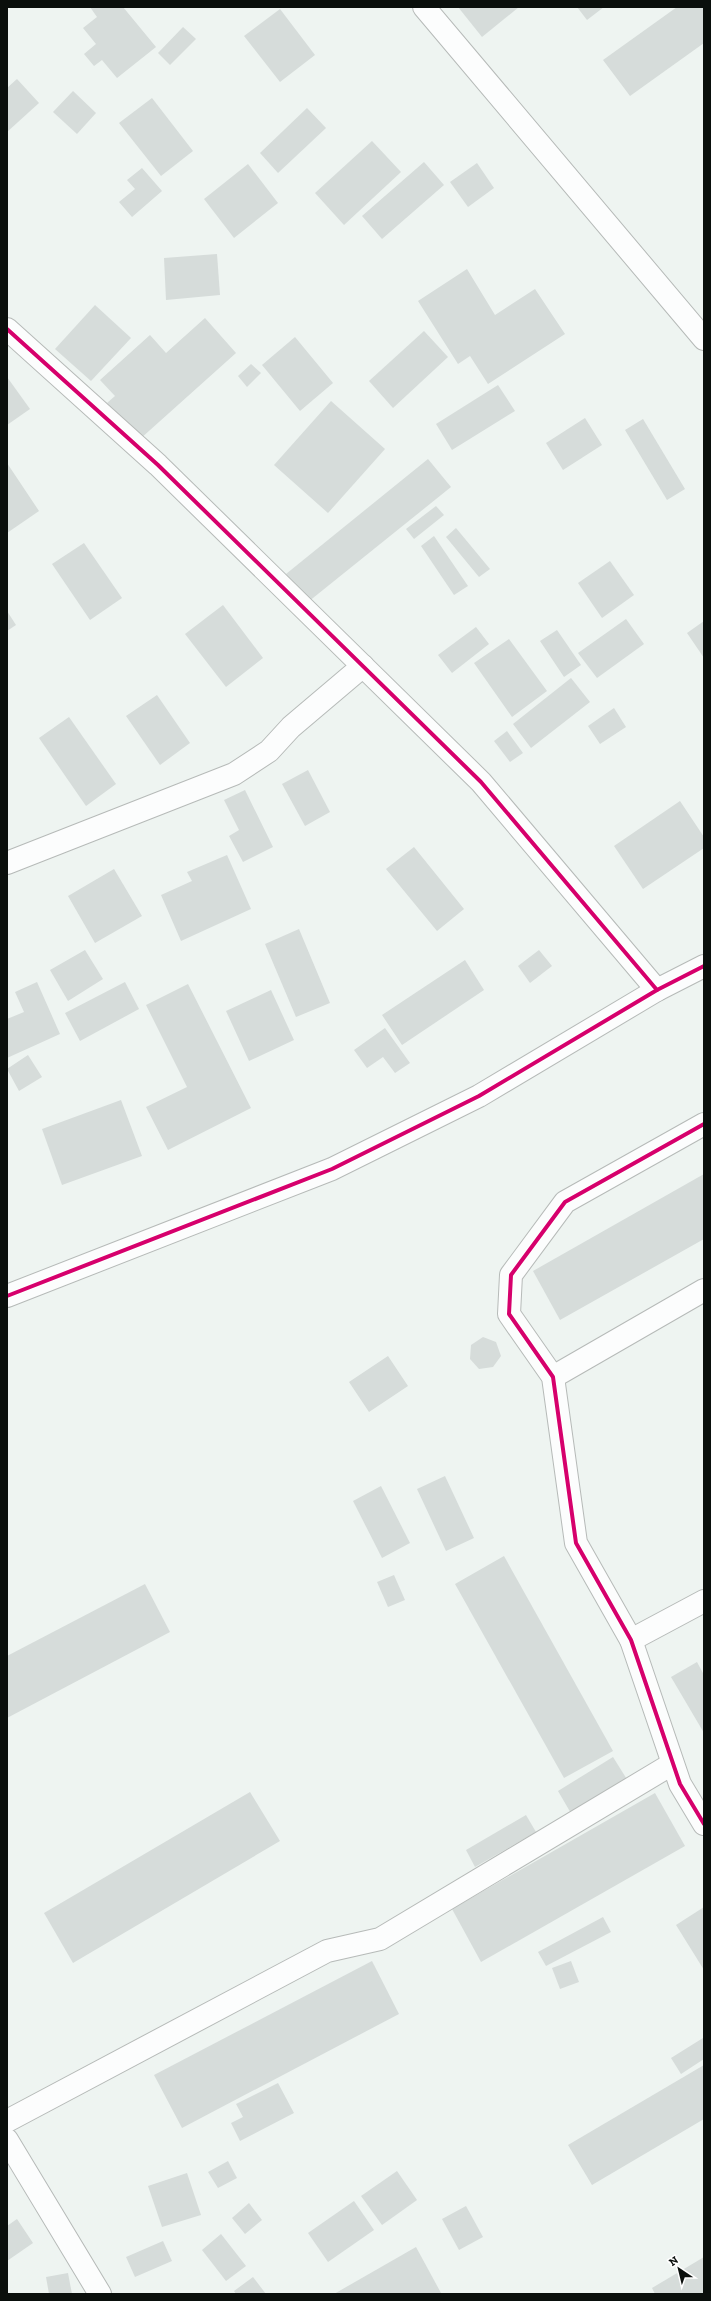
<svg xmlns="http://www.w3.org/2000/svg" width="711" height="2301" font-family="'Zilla Slab',serif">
  <rect width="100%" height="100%" fill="#eef4f1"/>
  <!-- building -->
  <g fill="#d6dcda">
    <path d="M90,7H123L156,47L117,78L102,60L94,66L84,54L96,44L83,28L97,17Z"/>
    <path d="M458,7H519L482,37Z"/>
    <path d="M577,7H604L587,20Z"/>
    <path d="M677,7H704V43L630,96L603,60Z"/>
    <path d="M280,9L315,55L280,82L244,36Z"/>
    <path d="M183,27L196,39L170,65L158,53Z"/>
    <path d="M17,79L39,103L7,132V88Z"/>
    <path d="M73,91L96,113L77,134L53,112Z"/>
    <path d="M152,98L193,151L161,176L119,123Z"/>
    <path d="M307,108L326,128L278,173L260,153Z"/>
    <path d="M372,141L401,172L344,225L315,193Z"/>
    <path d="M424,162L444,185L382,239L362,216Z"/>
    <path d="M477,163L494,188L468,207L450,182Z"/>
    <path d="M248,164L278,203L234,238L204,199Z"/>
    <path d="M142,168L162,191L132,217L119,202L135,189L127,180Z"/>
    <path d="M217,254L220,295L166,300L164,258Z"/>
    <path d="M467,269L495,315L535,289L565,334L488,384L470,356L458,364L418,301Z"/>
    <path d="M95,305L131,338L91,381L55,349Z"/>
    <path d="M205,318L236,353L140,439L107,403L115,396L100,380L150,335L166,353Z"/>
    <path d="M424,331L448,357L393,408L369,381Z"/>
    <path d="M295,337L333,383L300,411L262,365Z"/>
    <path d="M251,364L261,373L247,387L238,376Z"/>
    <path d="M7,377L30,409L7,425Z"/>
    <path d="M498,385L515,411L452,450L436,424Z"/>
    <path d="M331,401L385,449L328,513L274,465Z"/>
    <path d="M585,418L602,445L563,470L546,443Z"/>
    <path d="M643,419L685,489L667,500L625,430Z"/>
    <path d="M428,459L451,487L308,602L286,574Z"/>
    <path d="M7,463L39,511L7,533Z"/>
    <path d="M436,506L444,515L414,539L406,529Z"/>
    <path d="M456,528L490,569L479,577L446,537Z"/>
    <path d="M434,536L468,586L454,595L421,546Z"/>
    <path d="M84,543L122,598L90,620L52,564Z"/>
    <path d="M610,561L634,595L602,618L578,583Z"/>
    <path d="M223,605L263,658L226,687L185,634Z"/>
    <path d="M7,611L16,625L7,631Z"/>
    <path d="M626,619L644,644L597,678L578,653Z"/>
    <path d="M704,621V658L687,633Z"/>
    <path d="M476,627L489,644L452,673L438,655Z"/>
    <path d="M557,630L581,665L564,677L540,641Z"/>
    <path d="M509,639L547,691L512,717L474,663Z"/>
    <path d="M571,678L590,702L531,748L513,724Z"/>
    <path d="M157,695L190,743L160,765L126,716Z"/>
    <path d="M614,708L626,727L600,744L588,726Z"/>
    <path d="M69,717L116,784L86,806L39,738Z"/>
    <path d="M507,731L523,753L510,762L494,741Z"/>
    <path d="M308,770L330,812L305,826L282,784Z"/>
    <path d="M245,790L273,847L243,862L229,836L239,830L224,800Z"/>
    <path d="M680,801L704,837V848L643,889L614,846Z"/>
    <path d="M414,847L464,909L437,931L386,869Z"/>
    <path d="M227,855L251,909L181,941L161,895L192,881L187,872Z"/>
    <path d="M114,869L142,916L95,943L68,896Z"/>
    <path d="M299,929L330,1003L296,1017L265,944Z"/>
    <path d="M85,950L103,979L68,1001L50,970Z"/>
    <path d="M539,950L552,966L530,983L518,966Z"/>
    <path d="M465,960L484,990L402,1045L382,1015Z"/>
    <path d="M37,982L60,1034L7,1058V1019L24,1012L15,992Z"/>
    <path d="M125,982L139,1009L80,1041L65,1013Z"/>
    <path d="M188,984L251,1108L168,1150L146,1107L187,1087L146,1005Z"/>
    <path d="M271,990L294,1040L249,1061L226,1011Z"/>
    <path d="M385,1028L410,1063L395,1073L383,1057L367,1068L354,1050Z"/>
    <path d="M28,1055L42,1077L19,1091L7,1069Z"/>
    <path d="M121,1100L142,1156L62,1185L42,1129Z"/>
    <path d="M704,1174V1239L560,1320L533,1271Z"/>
    <path d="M483,1337L496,1342L501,1356L493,1367L479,1369L470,1359L471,1345Z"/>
    <path d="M388,1356L408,1386L369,1412L349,1382Z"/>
    <path d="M445,1476L474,1538L446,1551L417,1489Z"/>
    <path d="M381,1486L410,1543L382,1558L353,1501Z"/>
    <path d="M504,1556L613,1751L564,1778L455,1584Z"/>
    <path d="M394,1575L405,1600L388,1607L377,1582Z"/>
    <path d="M145,1584L170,1632L7,1718V1656Z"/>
    <path d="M697,1662L704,1675V1733L671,1677Z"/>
    <path d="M613,1757L628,1781L572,1815L558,1791Z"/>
    <path d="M250,1792L280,1841L73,1963L44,1913Z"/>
    <path d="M655,1793L685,1846L481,1962L452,1909Z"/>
    <path d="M526,1815L536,1832L475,1867L466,1850Z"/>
    <path d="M704,1907V1970L676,1925Z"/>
    <path d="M603,1917L611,1932L546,1966L538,1952Z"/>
    <path d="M372,1961L399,2014L182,2128L154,2075Z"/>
    <path d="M571,1961L579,1982L560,1989L552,1968Z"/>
    <path d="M703,2038L704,2059L681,2074L671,2058Z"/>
    <path d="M704,2065V2119L592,2185L568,2145Z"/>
    <path d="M278,2083L294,2113L240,2141L231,2123L243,2117L236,2104Z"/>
    <path d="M228,2161L237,2178L218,2188L208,2172Z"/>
    <path d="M397,2171L417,2200L382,2225L361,2196Z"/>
    <path d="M187,2173L201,2215L162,2227L148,2186Z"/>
    <path d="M354,2201L374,2230L328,2262L308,2233Z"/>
    <path d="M249,2203L262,2220L245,2234L232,2218Z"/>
    <path d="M466,2206L483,2237L459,2250L442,2219Z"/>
    <path d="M17,2219L33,2243L7,2261V2226Z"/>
    <path d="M221,2234L246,2266L226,2281L202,2250Z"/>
    <path d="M163,2241L172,2261L135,2277L126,2257Z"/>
    <path d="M416,2247L441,2293L334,2294Z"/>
    <path d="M704,2257V2294H655L652,2288Z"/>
    <path d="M68,2273L72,2294H49L46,2277Z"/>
    <path d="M253,2277L266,2294H236L234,2291Z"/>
  </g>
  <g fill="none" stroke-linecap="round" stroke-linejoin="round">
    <!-- minor casing -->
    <g stroke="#b6bab8" stroke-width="24">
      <g id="minor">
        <path d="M424,7L704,339"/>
        <path d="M7,329L158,465L481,782L657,990"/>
        <path d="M7,863L234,774L269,751L291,727L363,666"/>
        <path d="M704,1124L565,1202L511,1275L509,1314L553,1377L576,1543L631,1640L680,1784L704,1824"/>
        <path d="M553,1377L704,1290"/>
        <path d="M631,1640L704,1601"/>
        <path d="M7,2121L327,1951L380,1939L672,1764"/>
        <path d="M7,2140L100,2294"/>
      </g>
    </g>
    <!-- tertiary casing -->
    <g stroke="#b6bab8" stroke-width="24">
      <path id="tertiary" d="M7,1296L332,1169L479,1096L657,990L704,966"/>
    </g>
    <!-- minor -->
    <use href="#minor" stroke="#fcfdfd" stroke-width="22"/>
    <!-- tertiary -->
    <use href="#tertiary" stroke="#fcfdfd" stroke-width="22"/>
    <!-- cycleway casing -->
    <g stroke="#fff" stroke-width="6">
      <g id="cycleway">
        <path d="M7,329L158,465L481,782L657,990"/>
        <path d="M704,1124L565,1202L511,1275L509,1314L553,1377L576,1543L631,1640L680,1784L704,1824"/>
        <path d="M7,1296L332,1169L479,1096L657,990L704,966"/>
      </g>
    </g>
    <!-- cycleway -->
    <use href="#cycleway" stroke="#d6006c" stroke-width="4"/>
  </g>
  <!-- border -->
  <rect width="711" height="2301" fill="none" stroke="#0a0f0c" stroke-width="16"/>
  <!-- north arrow -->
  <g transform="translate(679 2269) rotate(325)" stroke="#ffffff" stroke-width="3" paint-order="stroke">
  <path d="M0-3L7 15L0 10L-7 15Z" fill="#0a0f0c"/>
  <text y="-6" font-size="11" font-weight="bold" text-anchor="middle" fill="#0a0f0c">N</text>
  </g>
</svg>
